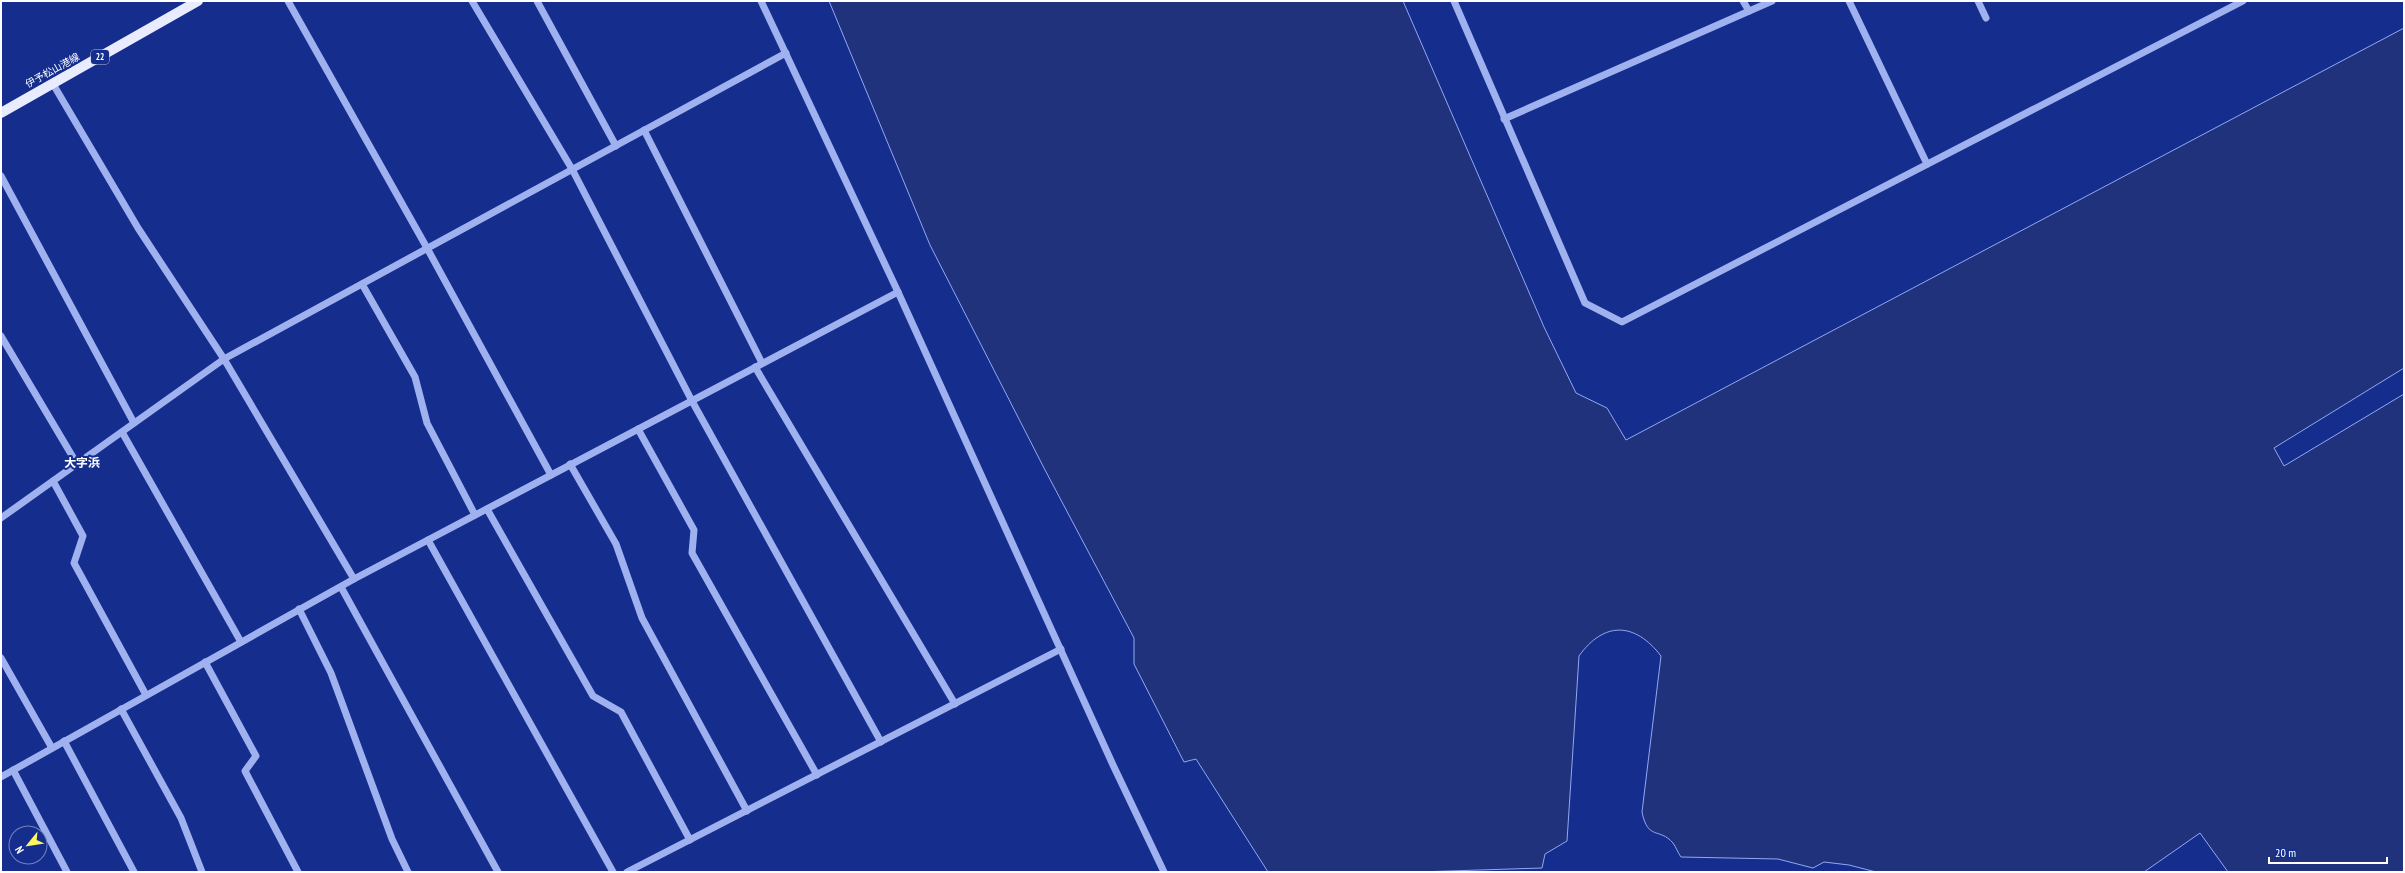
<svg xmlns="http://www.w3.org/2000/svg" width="2405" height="873" font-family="'PT Sans Narrow','Noto Sans JP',sans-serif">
  <rect width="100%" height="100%" fill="#152e8e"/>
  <!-- water -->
  <path fill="#20327c" stroke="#92a8f3" d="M829,1H1403L1544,327L1576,393L1607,408L1626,440L2404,28V368L2274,448L2284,466L2404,394V872H2228L2200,833L2144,872H1876L1849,865L1824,862L1813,868L1778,859L1681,857C1678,853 1676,847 1673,843C1659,827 1648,841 1642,812L1661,656C1635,622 1604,621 1579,656L1567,841L1545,854L1542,868L1417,872H1268L1196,759L1184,762L1134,664V638L1044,468L930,245Z"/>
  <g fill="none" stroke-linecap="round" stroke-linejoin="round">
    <!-- minor -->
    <g stroke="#a0b1f0" stroke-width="7">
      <path d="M288,1L427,248L551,475"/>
      <path d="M472,1L572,169L692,401L881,742"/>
      <path d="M537,1L616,146"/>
      <path d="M761,1L898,292L1113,765L1164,872"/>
      <path d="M1454,1L1585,303L1622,322L2243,1"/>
      <path d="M1743,1L1749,11"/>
      <path d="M1849,1L1927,164"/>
      <path d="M1978,1L1986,18"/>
      <path d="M53,84L138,228L224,359L354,579"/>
      <path d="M1504,119L1772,1"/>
      <path d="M644,130L762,363"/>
      <path d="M1,176L134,423"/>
      <path d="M362,284L415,377L427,423L475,515"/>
      <path d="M1,336L77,464"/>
      <path d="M755,367L955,704"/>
      <path d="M638,429L694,530L692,553L817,775"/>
      <path d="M122,432L241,642"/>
      <path d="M570,464L616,544L642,618L747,811"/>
      <path d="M53,481L83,536L74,563L146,695"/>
      <path d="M487,509L593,696L621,712L690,840"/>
      <path d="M1,518L224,359L786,53"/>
      <path d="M428,540L613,872"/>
      <path d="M341,587L498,872"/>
      <path d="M299,609L331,673L392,839L408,872"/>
      <path d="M1,658L52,748"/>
      <path d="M205,662L256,756L245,771L298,872"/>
      <path d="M121,709L181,818L202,872"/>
      <path d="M64,741L134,872"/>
      <path d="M13,770L67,872"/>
      <path d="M1,777L354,579L898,292"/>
      <path d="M627,872L1061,649"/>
    </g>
    <!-- major -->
    <path stroke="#e9ecff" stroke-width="10" d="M1,113L198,1"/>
  </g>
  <g text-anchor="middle" stroke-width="4" stroke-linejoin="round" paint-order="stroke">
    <!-- shield labels -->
    <rect fill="#152e8e" stroke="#b9c0dd" stroke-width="1" x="91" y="50" width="18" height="14" rx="3"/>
    <g font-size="9" font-weight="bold" fill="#fff">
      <text x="100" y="60">22</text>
    </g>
    <!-- street labels -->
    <g font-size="10" fill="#fff" stroke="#152e8e">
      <text transform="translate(52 70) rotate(-29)" y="4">伊予松山港線</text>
    </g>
    <!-- quarter labels -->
    <g font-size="12" font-weight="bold" fill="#fff" stroke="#152e8e">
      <text x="82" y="467">大字浜</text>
    </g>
  </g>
  <!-- border -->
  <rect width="2405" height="873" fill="none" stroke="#ffffff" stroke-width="4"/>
  <!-- north arrow -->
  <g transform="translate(28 845) rotate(240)"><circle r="19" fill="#152e8e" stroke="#7382bb"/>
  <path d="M0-3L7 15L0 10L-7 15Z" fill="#fff65f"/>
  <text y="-6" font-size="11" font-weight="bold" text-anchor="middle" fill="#ffffff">N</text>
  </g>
  <!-- scale -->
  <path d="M2269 857v6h118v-6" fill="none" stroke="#ffffff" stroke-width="2"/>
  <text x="2275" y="857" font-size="12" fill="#ffffff" stroke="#152e8e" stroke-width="3" paint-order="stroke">20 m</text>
</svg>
